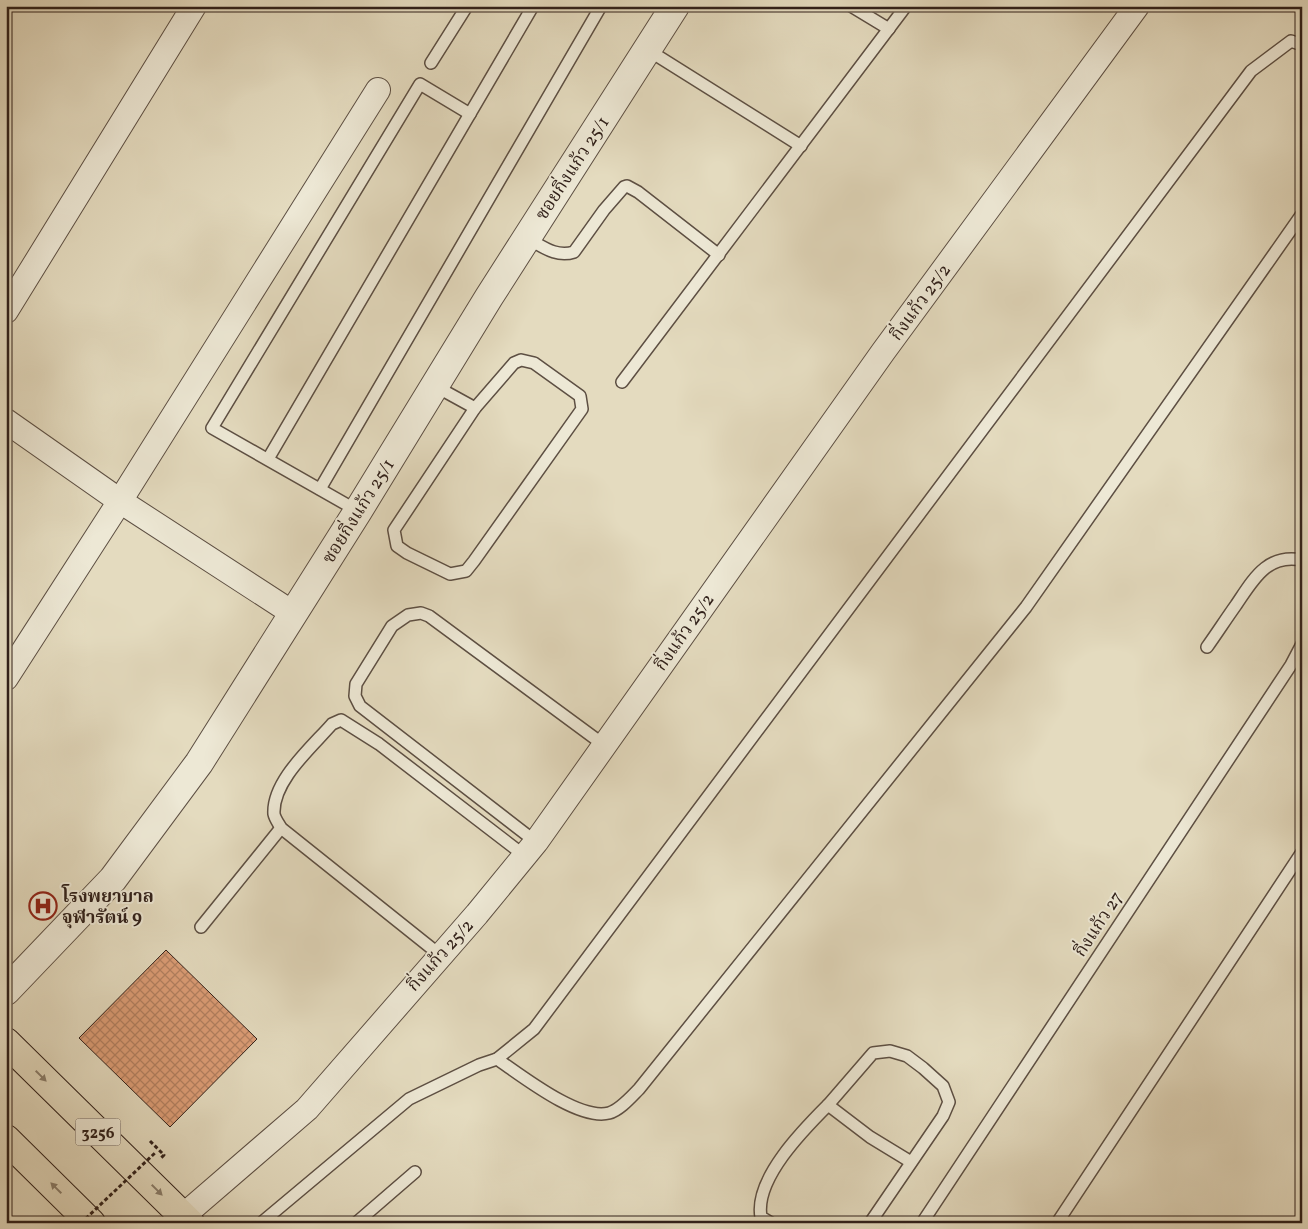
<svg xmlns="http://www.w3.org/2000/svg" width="1308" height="1229" font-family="Vollkorn,'Noto Serif Thai',serif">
  <defs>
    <pattern id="building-cross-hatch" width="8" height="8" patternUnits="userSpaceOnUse" patternTransform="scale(1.25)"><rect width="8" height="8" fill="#dc9d76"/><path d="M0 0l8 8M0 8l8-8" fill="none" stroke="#b38060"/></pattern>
  </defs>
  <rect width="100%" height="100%" fill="#e4dbbf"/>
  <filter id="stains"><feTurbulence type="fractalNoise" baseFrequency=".004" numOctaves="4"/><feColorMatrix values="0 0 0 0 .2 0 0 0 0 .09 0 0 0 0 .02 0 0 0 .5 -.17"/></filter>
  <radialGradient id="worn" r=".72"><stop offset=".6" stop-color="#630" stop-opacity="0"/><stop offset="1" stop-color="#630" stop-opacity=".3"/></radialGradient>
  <!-- building -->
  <path fill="url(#building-cross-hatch)" stroke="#30201a" d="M166,950L257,1039L170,1127L79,1038Z"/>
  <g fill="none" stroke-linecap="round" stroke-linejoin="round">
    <!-- service casing -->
    <g stroke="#5d4f43" stroke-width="14">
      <g id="service">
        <path d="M851,6L889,29"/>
        <path d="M648,50L801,146"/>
        <path d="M431,63L467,6"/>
        <path d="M527,238C542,246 556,258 574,252L604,210L624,187L627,186L638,192L719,255"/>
        <path d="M521,360L534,363L580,396L582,409L474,561L466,571L450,574L407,553L397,546L394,530L475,408L514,363Z"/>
        <path d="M622,382L906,6"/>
        <path d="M435,386L475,408"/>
        <path d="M268,459L533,6"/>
        <path d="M320,489L601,6"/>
        <path d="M358,511L212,428L420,84L470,114"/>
        <path d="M1207,647C1217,633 1226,619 1236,605C1253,580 1267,553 1302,560"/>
        <path d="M536,842L360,706L355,696L356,684L392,626L408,615L421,613L429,616L604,745"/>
        <path d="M201,927L281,828"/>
        <path d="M440,955L281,828C279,824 275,819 274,814C272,781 312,747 332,724L341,720L379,744L525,856"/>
        <path d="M497,1059C522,1076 579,1121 609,1113C620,1110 631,1097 639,1089L1026,607L1302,214"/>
        <path d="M828,1105L873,1053L890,1051L907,1056L923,1068L943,1086L949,1102L943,1116L870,1223"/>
        <path d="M261,1223L409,1099L479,1065L497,1059L534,1029L1251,71L1291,41L1302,45"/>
        <path d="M356,1223L415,1172"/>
        <path d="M771,1223L761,1217C754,1179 804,1129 828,1105L870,1137L911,1162"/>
        <path d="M922,1223L1291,665L1302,644"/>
        <path d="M1057,1223L1302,852"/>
      </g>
    </g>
    <!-- minor casing -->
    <g stroke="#5d4f43" stroke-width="26">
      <g id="minor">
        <path d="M6,311L194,6"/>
        <path d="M6,421L120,501L294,614"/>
        <path d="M6,678L120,501L378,90"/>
        <path d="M183,1216L307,1109L477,914L536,842L883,352L1137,6"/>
      </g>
    </g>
    <!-- tertiary casing -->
    <g stroke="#5d4f43" stroke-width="30">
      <path id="tertiary" d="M6,991L113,879L199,763L358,511L489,297L675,6"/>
    </g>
    <!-- primary casing -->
    <g stroke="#30201a" stroke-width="30">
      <g id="primary">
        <path d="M6,1042L190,1223"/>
        <path d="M6,1139L91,1223"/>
      </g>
    </g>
    <!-- path -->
    <path stroke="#30201a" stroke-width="3" stroke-dasharray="4 2.5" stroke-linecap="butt" d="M150,1141L164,1155L161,1158"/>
    <!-- service -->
    <use href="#service" stroke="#ede8d5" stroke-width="11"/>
    <!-- minor -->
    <use href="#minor" stroke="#ede8d5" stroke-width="24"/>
    <!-- tertiary -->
    <use href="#tertiary" stroke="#ede8d5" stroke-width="28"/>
    <!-- primary -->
    <use href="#primary" stroke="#e4dbbf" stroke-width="28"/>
    <!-- path-bridge -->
    <path stroke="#30201a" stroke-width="3" stroke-dasharray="4 2.5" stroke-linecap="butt" d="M81,1223L156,1152"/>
  </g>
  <!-- one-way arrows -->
  <defs><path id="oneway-solid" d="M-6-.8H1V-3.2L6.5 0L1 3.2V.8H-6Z" transform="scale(1.25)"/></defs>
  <g fill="#8a7e6c">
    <use href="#oneway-solid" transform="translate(41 1076) rotate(45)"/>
    <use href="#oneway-solid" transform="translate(56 1188) rotate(-135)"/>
    <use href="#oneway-solid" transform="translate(157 1190) rotate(45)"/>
  </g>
  <!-- icons -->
  <defs>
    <g id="hospital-ring" transform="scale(1.4375)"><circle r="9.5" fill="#ede8d5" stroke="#8f2418" stroke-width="1.5"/><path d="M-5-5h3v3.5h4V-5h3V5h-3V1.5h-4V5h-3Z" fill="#8f2418"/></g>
  </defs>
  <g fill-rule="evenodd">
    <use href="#hospital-ring" x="43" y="906"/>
  </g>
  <g text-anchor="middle" stroke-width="4" stroke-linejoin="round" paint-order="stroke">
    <!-- shield labels -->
    <rect fill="#ede8d5" stroke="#695c52" stroke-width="1" x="75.5" y="1118.5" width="45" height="27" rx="4"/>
    <g font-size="16" font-weight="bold" fill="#30201a">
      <text x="98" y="1138">3256</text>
    </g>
    <!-- street labels -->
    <g font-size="18" fill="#30201a" stroke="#ede8d5">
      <text transform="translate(572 168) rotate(-57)" y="6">ซอยกิ่งแก้ว 25/1</text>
      <text transform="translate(920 302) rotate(-54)" y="6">กิ่งแก้ว 25/2</text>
      <text transform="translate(358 511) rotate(-58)" y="6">ซอยกิ่งแก้ว 25/1</text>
      <text transform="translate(684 632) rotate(-55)" y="6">กิ่งแก้ว 25/2</text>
      <text transform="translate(1098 924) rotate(-57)" y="6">กิ่งแก้ว 27</text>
      <text transform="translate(440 955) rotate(-48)" y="6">กิ่งแก้ว 25/2</text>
    </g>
    <!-- poi labels -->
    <g font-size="18" font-weight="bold" fill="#30201a" stroke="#ede8d5" text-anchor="start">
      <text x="62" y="902">โรงพยาบาล<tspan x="62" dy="21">จุฬารัตน์ 9</tspan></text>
    </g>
  </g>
  <!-- margin -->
  <rect width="1308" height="1229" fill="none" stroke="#e4dbbf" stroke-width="25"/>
  <rect x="8" y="8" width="1293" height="1214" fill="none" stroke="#30201a" stroke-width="2.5"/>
  <rect x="12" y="12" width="1283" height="1204" fill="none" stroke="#30201a"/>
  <rect width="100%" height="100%" filter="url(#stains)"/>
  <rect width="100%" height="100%" fill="url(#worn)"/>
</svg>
